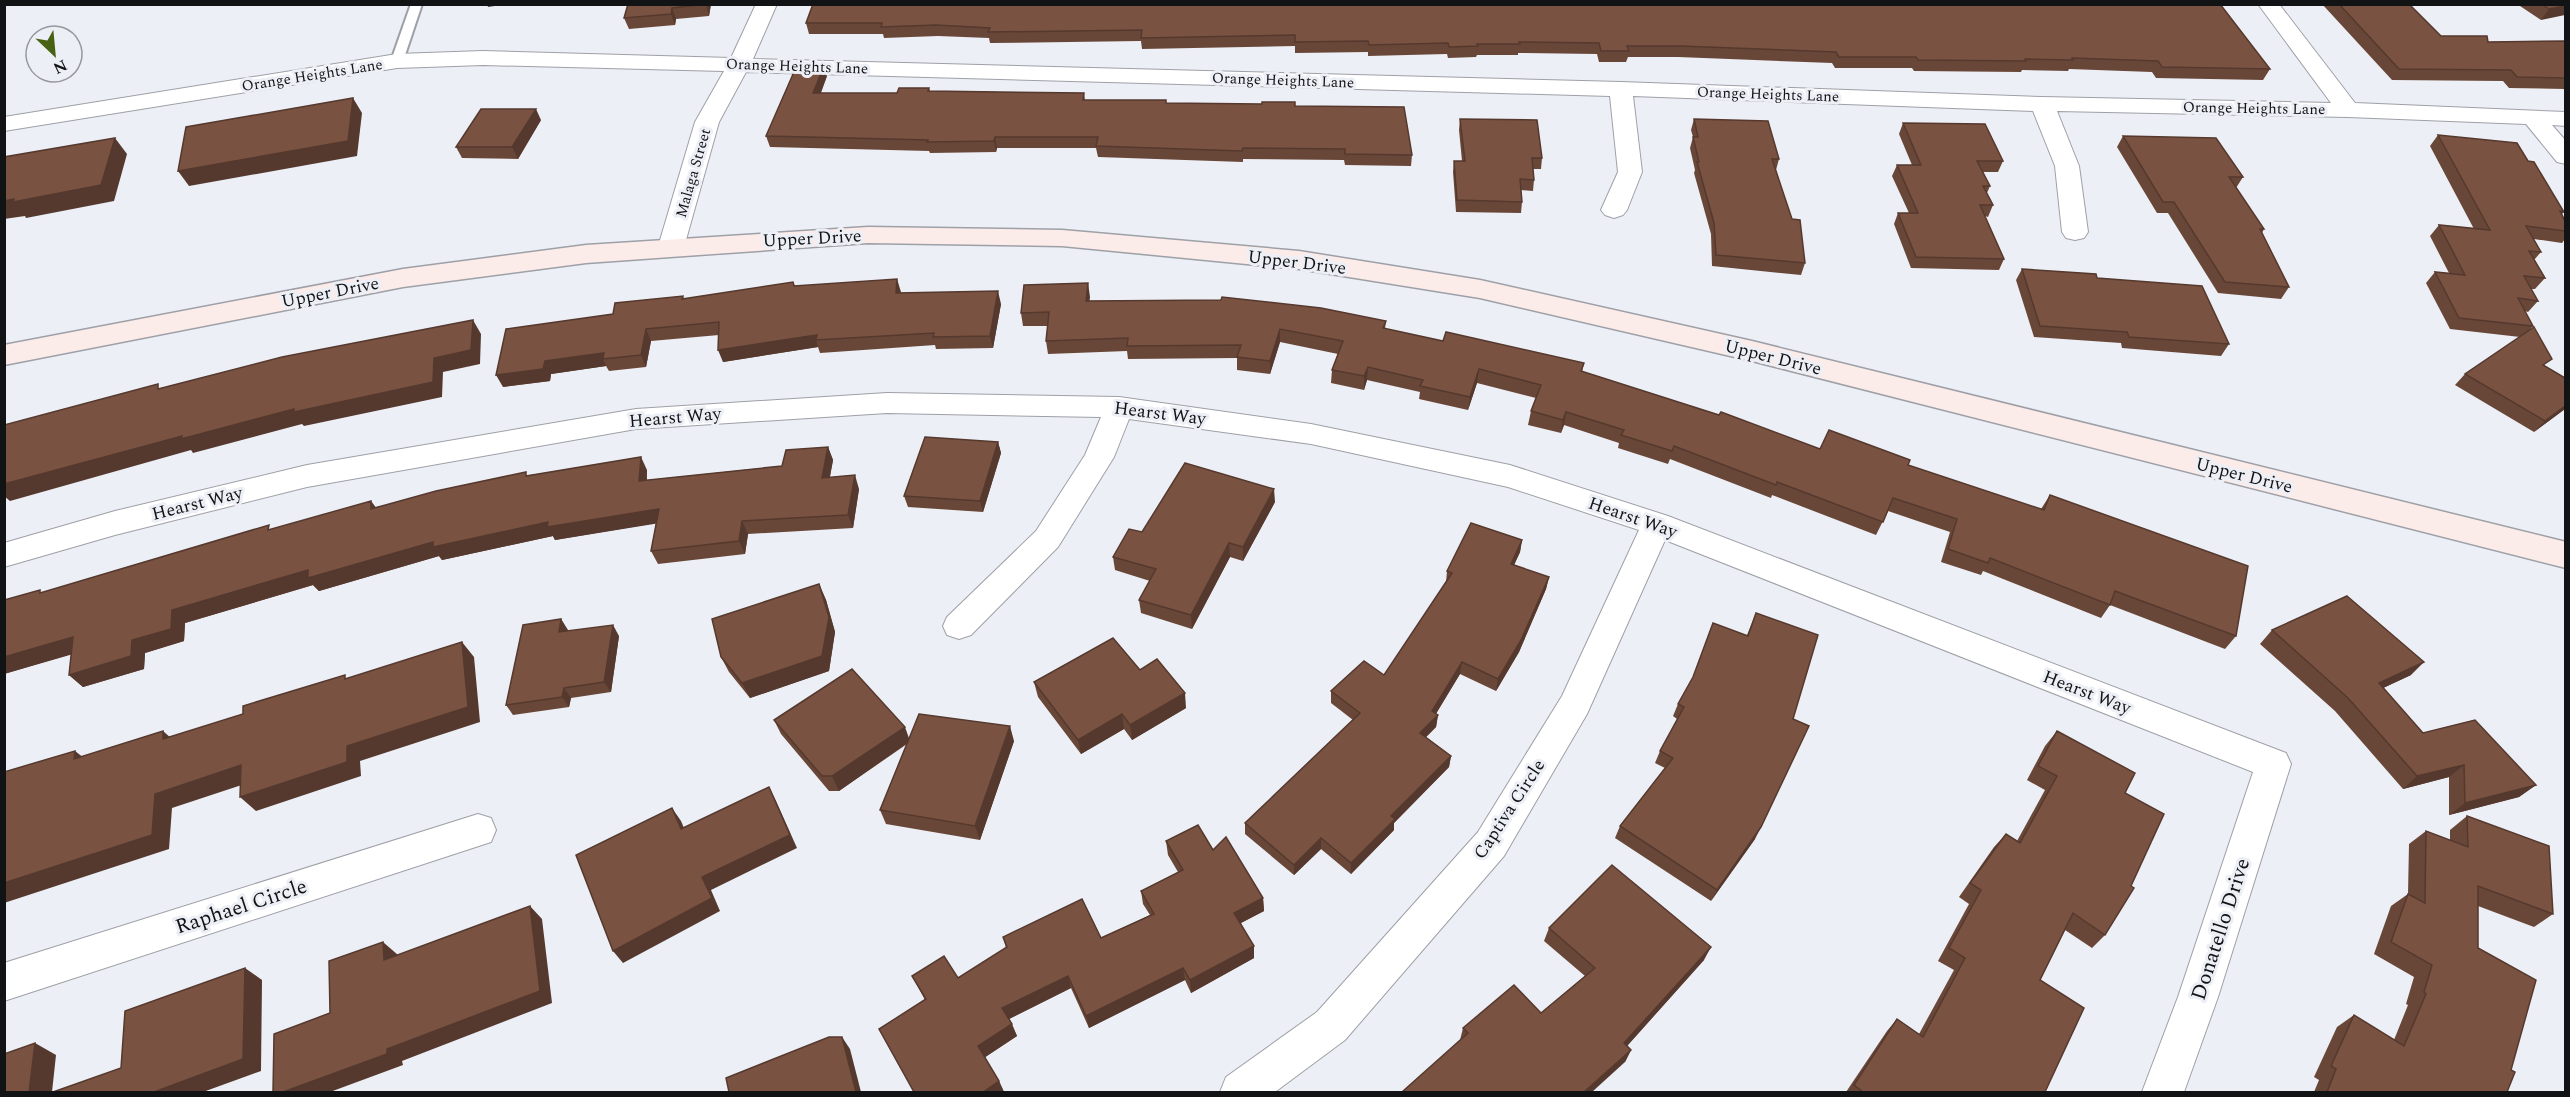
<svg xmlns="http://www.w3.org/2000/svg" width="2570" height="1097" font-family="Spectral,serif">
  <rect width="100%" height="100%" fill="#edeff6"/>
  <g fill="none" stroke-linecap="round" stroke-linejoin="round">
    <!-- service casing -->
    <g stroke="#9ea0a7" stroke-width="4">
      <path id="service" d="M411,4H422L403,61L401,63H393L391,61Z"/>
    </g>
    <!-- minor casing -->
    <g stroke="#9ea0a7" stroke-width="2">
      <g id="minor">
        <path d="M756,4H777L753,59L1621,82L2042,97L2331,103L2258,4H2279L2355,103L2566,112V126L2552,125L2566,141V164L2557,162L2526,124L2348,117L2057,111L2079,166L2088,232L2084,238L2075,240L2066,238L2062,232L2055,166L2033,111L1633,96L1642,172L1627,210L1623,215L1614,218L1605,215L1601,210L1618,172L1610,96L746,72L719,122L684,247L680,253L671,255L662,253L658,247L695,122L724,71L483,65L397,68L4,131V117L397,54L483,51L731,58Z"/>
        <path d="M887,393L1119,397L1311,424L1510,465L1668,516L2286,753L2291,764L2218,997L2184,1092H2142L2178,997L2253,772L1665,540L1587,714L1504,856L1345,1040L1275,1092H1220L1226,1077L1317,1012L1478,832L1562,696L1639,530L1508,487L1311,444L1129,419L1114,457L1058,547L971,635L959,639L947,635L943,626L947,617L1036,531L1085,455L1101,417L887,413L636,429L307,487L115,535L4,567V543L115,511L307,465L636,409Z"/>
        <path d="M478,814L491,818L496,830L491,842L4,1001V963Z"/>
      </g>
    </g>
    <!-- secondary casing -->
    <g stroke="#9ea0a7" stroke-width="3">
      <path id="secondary" d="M868,227L1062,230L1299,251L1480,280L1752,341L2566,542V568L1752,361L1480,298L1299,269L1062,246L868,243L586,263L403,287L4,365V345L403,269L586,245Z"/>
    </g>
    <!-- service -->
    <use href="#service" fill="#fff" fill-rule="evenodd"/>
    <!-- minor -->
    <use href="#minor" fill="#fff" fill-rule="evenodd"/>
    <!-- secondary -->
    <use href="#secondary" fill="#fcece9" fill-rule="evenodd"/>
  </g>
  <!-- wall -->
  <g fill="#694738">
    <path d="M628,4H711L709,16L676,19L675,25L629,29L624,18Z"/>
    <path d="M2220,4L2270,69L2263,80L2156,78L2152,72L2069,69L2068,71L2022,70L2021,72L1914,71L1912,68H1835L1832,63L1678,57H1628L1626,62H1599L1597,54L1518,53V55H1477L1476,57L1448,58L1447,54L1368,56V52L1295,53V46L1142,49L1141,41L990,43L989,38L938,36L884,38L883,34H809L806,23Z"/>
    <path d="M2322,4H2409L2441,36L2488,42L2565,41V89L2509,88L2503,81L2392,80Z"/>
    <path d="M2517,4H2565L2541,20Z"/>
    <path d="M827,76L821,93H897L929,88L930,91L1084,93L1085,100L1166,103L1295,106L1412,155L1411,166L1345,165L1344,160L1243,159V162L1098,157L1096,148H997L996,152L930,153L929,151L770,147L766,136Z"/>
    <path d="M1460,119L1542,158L1541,169H1533L1534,180L1533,191L1521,190L1522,202L1521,213L1456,212L1453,172L1454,161H1462L1459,130Z"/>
    <path d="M1694,119L1779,159L1776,170L1805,263L1801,275L1712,266L1711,234L1694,173L1695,170L1690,148L1693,137L1691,130Z"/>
    <path d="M541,120L518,159L462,158L456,147Z"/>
    <path d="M1903,123L2003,161L1998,172H1983L1990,186L1987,193L1993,205L1988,217L1985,216L2004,259L1999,270L1911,268L1894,224L1898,213H1909L1892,176L1897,165H1912L1899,134Z"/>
    <path d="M2438,135L2528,161L2564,212L2562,214L2565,221V239L2562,243L2534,239L2541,252L2534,260L2545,278L2535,289H2531L2538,301L2528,312L2525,311L2533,326L2529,331L2545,366L2565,378V409L2534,432L2455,385L2465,374L2520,337L2450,329L2426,283L2435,272L2449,273L2430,236L2439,225L2474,229L2430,146Z"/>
    <path d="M2123,136L2243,177L2236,188L2264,229L2262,233L2289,287L2281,299L2218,293L2168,213H2157L2117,147Z"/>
    <path d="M2022,269L2097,278L2229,344L2221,356L2122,348L2121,343L2034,337L2016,280Z"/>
    <path d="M793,282L795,286L901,293L1001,304L993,348L936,349L935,345L820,353L818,347L723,362L719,335L651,341L646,367L609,371L606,366L551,374L550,381L503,387L613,314L683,296L684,299Z"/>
    <path d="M1088,283L1089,301L1386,321L1385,329L1443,341L1584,363L1582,372L1820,449L1908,465L2041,509L2050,495L2236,636L2225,649L2110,605L2101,618L1983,571L1981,575L1941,562L1950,532L1888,511L1876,535L1772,495L1771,498L1670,459L1668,464L1618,448L1619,443L1564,425L1561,433L1528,425L1531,411L1536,398L1477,383L1468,410L1419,399L1420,392L1367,380L1364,390L1331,383L1332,370L1338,354L1280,342L1270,374L1237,370V358L1128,359L1127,351L1048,354L1046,341L1048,326H1023L1021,313Z"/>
    <path d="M998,442L1001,453L983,512L908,507L904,496Z"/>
    <path d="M828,447L833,460L830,477L859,489L853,528L748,534L745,554L658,564L651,551L656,523L555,540L553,536L442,560L439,556L319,591L313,585L185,623L184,641L145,653L144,669L83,687L69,675L71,654L4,674L43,592L272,529L528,475L647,470V480L782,466Z"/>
    <path d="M1275,502L1243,561L1230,557L1192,629L1141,613L1139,600L1150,581L1115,570L1113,557L1142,532Z"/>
    <path d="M1522,540L1520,552L1514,565L1549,577L1546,589L1519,652L1496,691L1460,674L1436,714L1438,715L1436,727L1426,737L1451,756L1449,767L1394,823V830L1351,874L1321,849L1294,875L1245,834V823L1353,720L1331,703V691L1384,675L1446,582L1447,571Z"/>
    <path d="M819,584L826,600L835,632L829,671L750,698L729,672L721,657Z"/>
    <path d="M1756,613L1755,839L1711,901L1615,838L1620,826L1665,768L1655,763L1660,751L1677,719L1673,716L1678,704L1747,635Z"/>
    <path d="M561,619L568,631L619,636L611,692L571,698L569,707L513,715L506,705Z"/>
    <path d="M2272,630L2411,675L2383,688L2423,733L2536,785L2519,797L2449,815V777L2403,789L2335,711L2260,644Z"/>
    <path d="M1140,670L1186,708L1132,740L1124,729L1081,754L1038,697L1034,682Z"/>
    <path d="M774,720L909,738L1014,741L980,840L886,824L880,810L907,744L839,791H829L781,734Z"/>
    <path d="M2057,731L2125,793L2105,935L2092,948L2065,930L2040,980L2045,1092H1846L1887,1031L1897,1019L1919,1034L1954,970L1938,961L1969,904L1959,897L1994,847L2006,834L2017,841L2045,790L2027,780L2045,746Z"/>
    <path d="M2467,816L2553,914L2534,927L2478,906V948L2511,1070L2507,1092H2314L2319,1080L2314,1077L2337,1027L2354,1015L2394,1040L2408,1005L2406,1004L2414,977L2374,954L2391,906L2408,894L2409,844L2426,831L2450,840V830Z"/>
    <path d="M1166,841L1213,850L1263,898L1264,911L1241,923L1254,958L1191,993L1185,980L1089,1028L1071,988L1009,1019L1017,1036L985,1057L999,1081L1004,1092L925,1000L912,976L958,978L1006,948L1003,937L1101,938L1150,915L1143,904L1141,891L1178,872L1168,855Z"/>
    <path d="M1549,928L1704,960L1627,1046L1631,1050L1625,1062L1460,1040L1463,1028L1541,1013L1585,976L1544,941Z"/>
  </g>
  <!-- shaded-wall -->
  <g fill="#55392e">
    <path d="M487,4H508L488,7Z"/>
    <path d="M706,4H711L709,16Z"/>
    <path d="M2565,6V15L2541,20L2549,9Z"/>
    <path d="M672,8L676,19L675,25L671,14Z"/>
    <path d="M824,66L827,76L816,104L813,93Z"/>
    <path d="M353,98L362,113L357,156L189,186L178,171Z"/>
    <path d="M536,109L541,120L518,159L512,147Z"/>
    <path d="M995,137L997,148L996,152L994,141Z"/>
    <path d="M115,138L127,154L114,201L26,218L25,216L4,219V201Z"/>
    <path d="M897,279L901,292L899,305L896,293Z"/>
    <path d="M1088,283L1090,297L1088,315L1086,301Z"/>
    <path d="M998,291L1001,304L993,348L990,336Z"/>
    <path d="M473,320L481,334L480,364L443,372L442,397L304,426L302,424L193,453L191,450L10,501L4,496V484L434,358Z"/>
    <path d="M646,329L651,341L646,367L641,355Z"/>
    <path d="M1280,329V342L1270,374V361Z"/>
    <path d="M817,335L816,340L818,347L723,362L718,350Z"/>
    <path d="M604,353L603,359L606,366L551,374L550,381L503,387L496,375L545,361Z"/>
    <path d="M1368,367L1367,380L1364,390V376Z"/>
    <path d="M1479,369L1477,383L1468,410L1470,397Z"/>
    <path d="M2565,406V409L2534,432L2545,421Z"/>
    <path d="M1566,412L1564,425L1561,433L1563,420Z"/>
    <path d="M998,442L1001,453L983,512L980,501Z"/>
    <path d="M828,447L833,460L827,491L822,478Z"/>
    <path d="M641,457L647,470L645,494L639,481Z"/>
    <path d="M855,475L859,489L853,528L848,515Z"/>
    <path d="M1274,489L1275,502L1243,561V547Z"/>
    <path d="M371,501L381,514L371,509Z"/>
    <path d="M659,509L666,522L555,540L553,536L442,560L439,556L319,591L313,585L185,623L184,641L145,653L144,669L83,687L69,675L132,640L172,610L308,570L433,542L548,522Z"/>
    <path d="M742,521L748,534L745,554L739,541Z"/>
    <path d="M1522,540L1520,552L1509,576L1511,564Z"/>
    <path d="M1229,543L1230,557L1192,629L1191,615Z"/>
    <path d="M1549,577L1546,589L1519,652L1496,691L1498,679Z"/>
    <path d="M819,584L826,600L835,632L829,671L750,698L742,683Z"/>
    <path d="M561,619L568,630L566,643L559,632Z"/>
    <path d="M613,625L619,636L611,692L604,682Z"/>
    <path d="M73,637L87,650L4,674V657Z"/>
    <path d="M462,642L474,657L480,722L360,761L361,776L256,811L240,797L347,746Z"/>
    <path d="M1462,662L1460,674L1430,723L1432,711Z"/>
    <path d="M2424,662L2411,675L2366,696L2379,683Z"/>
    <path d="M564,688L571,698L569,707L562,697Z"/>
    <path d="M1185,693L1186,708L1132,740L1130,725Z"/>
    <path d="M1122,714L1124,729L1081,754L1078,740Z"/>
    <path d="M1438,715L1436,727L1419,744L1420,733Z"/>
    <path d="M1010,726L1014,741L980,840L975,826Z"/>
    <path d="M905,727L910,741L839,791L832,776Z"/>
    <path d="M163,731L180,746L163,739Z"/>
    <path d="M75,751L93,765L74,759Z"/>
    <path d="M1451,756L1449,767L1394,823V830L1351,874V863L1391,816Z"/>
    <path d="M241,765L257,780L172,808L169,849L4,903V883L155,794Z"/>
    <path d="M2464,765L2449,777L2403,789L2417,776Z"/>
    <path d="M2536,785L2519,797L2449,815L2465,803Z"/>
    <path d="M769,787L776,801L797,848L711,890L720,911L623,963L613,951L702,877Z"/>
    <path d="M672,808L681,821L690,842L681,829Z"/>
    <path d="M1761,827L1755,839L1711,901L1717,890Z"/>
    <path d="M1321,838V849L1294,875V865Z"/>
    <path d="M1263,898L1264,911L1235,926L1234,913Z"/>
    <path d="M530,906L542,919L552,1003L402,1061L403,1065L330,1092H283L387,1049Z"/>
    <path d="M383,942L398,955L384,960Z"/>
    <path d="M1254,946V958L1191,993L1190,980Z"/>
    <path d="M1711,947L1704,960L1619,1055L1624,1043Z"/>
    <path d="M245,968L262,980L261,1071L203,1092H154Z"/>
    <path d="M1183,968L1185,980L1089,1028L1086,1016Z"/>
    <path d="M1068,976L1071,988L1007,1020L1002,1008Z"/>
    <path d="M1012,1024L1017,1036L984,1058L978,1046Z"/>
    <path d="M842,1037L850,1049L861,1092H856Z"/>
    <path d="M35,1043L56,1055L52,1092H29Z"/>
    <path d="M1631,1050L1625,1062L1592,1092H1584Z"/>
    <path d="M999,1081L1004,1092H983Z"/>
  </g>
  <!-- building -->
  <g fill="#7a5241" stroke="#55392e" stroke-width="1.5">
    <path d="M628,4H706L672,8L671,14L624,18Z"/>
    <path d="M813,4H2220L2270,69L2162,67L2158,61L2072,58L2073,60L2025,59L2026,61L1918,60L1916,57H1839L1836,52L1680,46H1627L1629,51H1601L1599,43L1519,42L1520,44H1477L1478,46L1449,47L1448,43L1369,45L1368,41L1295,42V35L1141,38L1142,30L988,32L990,28L936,25L881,27L882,23H806Z"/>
    <path d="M2339,4H2409L2441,36H2487L2488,42L2565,41V78L2517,77L2511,70L2399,69Z"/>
    <path d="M2542,4H2565V6L2549,9Z"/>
    <path d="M797,65L824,66L813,93H897L899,88H929L928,91L1084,93L1083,100H1166V103L1262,104V102H1295V106L1404,107L1412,155L1345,154V149L1243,148L1242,151L1096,146L1098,137H995L994,141L927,142L928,140L766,136Z"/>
    <path d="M353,98L348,141L178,171L186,127Z"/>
    <path d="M481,109H536L512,147H456Z"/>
    <path d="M1460,119L1537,120L1542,158H1532L1534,180L1520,179L1522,202L1457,200L1454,161H1465Z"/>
    <path d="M1694,119L1768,121L1779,159H1772L1792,219L1800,220L1805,263L1716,255L1714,223L1697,162H1699L1693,137H1698Z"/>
    <path d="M1903,123L1985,124L2003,161H1977L1990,186H1983L1993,205H1980L2004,259L1916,257L1898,213H1918L1897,165H1921Z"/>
    <path d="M2438,135L2517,143L2528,161L2534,162L2564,212L2560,211L2565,221V231L2526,226L2541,252L2529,251L2545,278L2524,276L2538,301L2518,298L2533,326L2459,318L2435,272L2465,275L2439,225L2490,230Z"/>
    <path d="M2123,136L2216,138L2243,177H2229L2264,229H2260L2289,287L2225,282L2174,202H2163Z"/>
    <path d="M115,138L101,185L13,202L14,199L4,201V157Z"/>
    <path d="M2022,269L2096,274L2097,278L2202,286L2229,344L2129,337L2127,332L2040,326Z"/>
    <path d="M897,279L896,293L998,291L990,336L933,337L934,333L816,340L817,335L718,350L719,322L646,329L641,355L603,359L604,353L545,361L543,369L496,375L506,329L613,314L615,303L683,296L682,299L793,282L794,286Z"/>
    <path d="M1088,283L1086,301L1221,300L1222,297L1321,308L1386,321L1383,328L1443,341L1446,332L1584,363L1581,371L1719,415L1721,412L1820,449L1829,430L1910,460L1908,465L2044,510L2050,495L2248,566L2236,636L2115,591L2110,605L1990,558L1988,563L1948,549L1957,519L1893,498L1883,522L1777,482L1776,485L1674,446L1672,451L1621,435L1624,430L1566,412L1563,420L1531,411L1541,385L1479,369L1470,397L1420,386L1423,380L1368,367L1364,376L1332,370L1343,341L1280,329L1270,361L1237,357L1241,345L1127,346L1128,338L1046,341L1049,312L1021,313L1024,285Z"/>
    <path d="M473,320L471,350L434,358L433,382L294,412V409L181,439L182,436L4,484V425L158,384V389L282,357Z"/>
    <path d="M2534,327L2552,359L2543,365L2565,378V406L2545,421L2465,374Z"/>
    <path d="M925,437L998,442L980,501L904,496Z"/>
    <path d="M828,447L822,478L855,475L848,515L742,521L739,541L651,551L659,509L547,527L548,522L433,547V542L308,578V570L172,610L171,629L132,640L131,656L69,675L73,637L4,657V600L40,590V593L269,525L268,530L371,501V509L436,491L526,472V476L641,457L639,481L782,466L786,450Z"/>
    <path d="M1185,463L1274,489L1243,547L1229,543L1191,615L1139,600L1156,569L1113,557L1129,529L1142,532Z"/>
    <path d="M1471,523L1522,540L1511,564L1549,577L1521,640L1498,679L1462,662L1432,711L1438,715L1420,733L1451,756L1391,816L1395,819L1351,863L1321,838L1294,865L1245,823L1360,713L1331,691L1364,661L1384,675L1452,573L1447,571Z"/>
    <path d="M819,584L829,617L822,656L742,683L721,657L712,619Z"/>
    <path d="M2347,596L2424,662L2379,683L2423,733L2475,720L2536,785L2465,803L2464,765L2417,776L2348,698L2272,630Z"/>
    <path d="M1756,613L1818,635L1793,719L1809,726L1761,827L1717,890L1620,826L1673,758L1660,751L1684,707L1678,704L1693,677L1713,623L1748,636Z"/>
    <path d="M561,619L559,632L613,625L604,682L564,688L562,697L506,705L523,625Z"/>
    <path d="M1113,638L1140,670L1157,659L1185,693L1130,725L1122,714L1078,740L1034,682Z"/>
    <path d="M462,642L468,707L347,746V762L240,797L241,765L155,794L152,835L4,883V772L75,751L74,759L163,731V739L243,714V706L345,675V679Z"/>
    <path d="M852,669L905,727L832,776H822L774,720Z"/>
    <path d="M919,714L1010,726L975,826L880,810Z"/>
    <path d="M2057,731L2135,773L2125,793L2164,814L2131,886L2134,888L2105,935L2073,913L2040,980L2084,1008L2045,1092H1863L1854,1085L1897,1019L1923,1037L1965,958L1949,948L1981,890L1970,883L2006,834L2020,843L2057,776L2038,766Z"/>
    <path d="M769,787L790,835L702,877L712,898L613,951L576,855L672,808L681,829Z"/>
    <path d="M2467,816L2549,846L2553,914L2478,886V948L2536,980L2511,1070L2515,1072L2507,1092H2327L2336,1069L2331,1066L2354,1015L2404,1046L2426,994L2424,992L2432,965L2391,942L2408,894L2425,903L2426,831L2468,847Z"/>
    <path d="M1198,825L1213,850L1226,837L1263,898L1234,913L1254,946L1190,980L1183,968L1086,1016L1068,976L1002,1008L1012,1024L978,1046L999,1081L983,1092H914L879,1029L926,999L912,976L944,956L958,978L1007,947L1003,937L1082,899L1101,938L1154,914L1141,891L1183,870L1166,841Z"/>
    <path d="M1612,865L1711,947L1624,1043L1631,1050L1584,1092H1402L1468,1033L1463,1028L1514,985L1541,1013L1595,968L1549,928Z"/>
    <path d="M530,906L540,991L387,1049V1054L283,1092H273L274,1034L330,1013L329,961L383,942L384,960Z"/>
    <path d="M245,968L243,1059L154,1092H53L121,1068L125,1011Z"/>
    <path d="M829,1037H842L856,1092H729L726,1078Z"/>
    <path d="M35,1043L29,1092H4V1054Z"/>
  </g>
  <g text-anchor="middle" stroke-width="6" stroke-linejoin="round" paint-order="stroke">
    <!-- far-street labels -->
    <g font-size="15" fill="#121315" stroke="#edeff6">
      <text transform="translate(797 66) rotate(2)" y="5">Orange Heights Lane</text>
      <text transform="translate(312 75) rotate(-9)" y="5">Orange Heights Lane</text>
      <text transform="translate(1283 80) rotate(2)" y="5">Orange Heights Lane</text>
      <text transform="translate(1768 94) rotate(2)" y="5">Orange Heights Lane</text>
      <text transform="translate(2254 108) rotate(1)" y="5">Orange Heights Lane</text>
      <text transform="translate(693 173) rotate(-74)" y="5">Malaga Street</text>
    </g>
    <!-- street labels -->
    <g font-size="18" fill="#121315" stroke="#edeff6">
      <text transform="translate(812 238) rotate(-3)" y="6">Upper Drive</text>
      <text transform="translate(1297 262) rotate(7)" y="6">Upper Drive</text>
      <text transform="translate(330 292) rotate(-11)" y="6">Upper Drive</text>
      <text transform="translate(1773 357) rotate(14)" y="6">Upper Drive</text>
      <text transform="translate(1160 413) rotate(7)" y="6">Hearst Way</text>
      <text transform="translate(675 417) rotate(-5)" y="6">Hearst Way</text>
      <text transform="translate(2244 475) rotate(14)" y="6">Upper Drive</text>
      <text transform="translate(197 503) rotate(-14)" y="6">Hearst Way</text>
      <text transform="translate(1633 517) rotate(19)" y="6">Hearst Way</text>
      <text transform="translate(2087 692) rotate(21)" y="6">Hearst Way</text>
      <text transform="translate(1509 809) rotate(-57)" y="6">Captiva Circle</text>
    </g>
    <!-- near-street labels -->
    <g font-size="21" fill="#121315" stroke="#edeff6">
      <text transform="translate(241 906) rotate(-18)" y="7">Raphael Circle</text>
      <text transform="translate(2220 929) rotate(-72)" y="7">Donatello Drive</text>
    </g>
  </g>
  <!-- border -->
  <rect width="2570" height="1097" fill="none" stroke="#121315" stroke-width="12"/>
  <!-- north arrow -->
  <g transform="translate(54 54) rotate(154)"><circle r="28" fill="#edeff6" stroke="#95979c" stroke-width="1.5"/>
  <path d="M0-4.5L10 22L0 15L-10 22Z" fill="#476212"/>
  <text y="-9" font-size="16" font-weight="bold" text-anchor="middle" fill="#121315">N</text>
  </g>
</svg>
